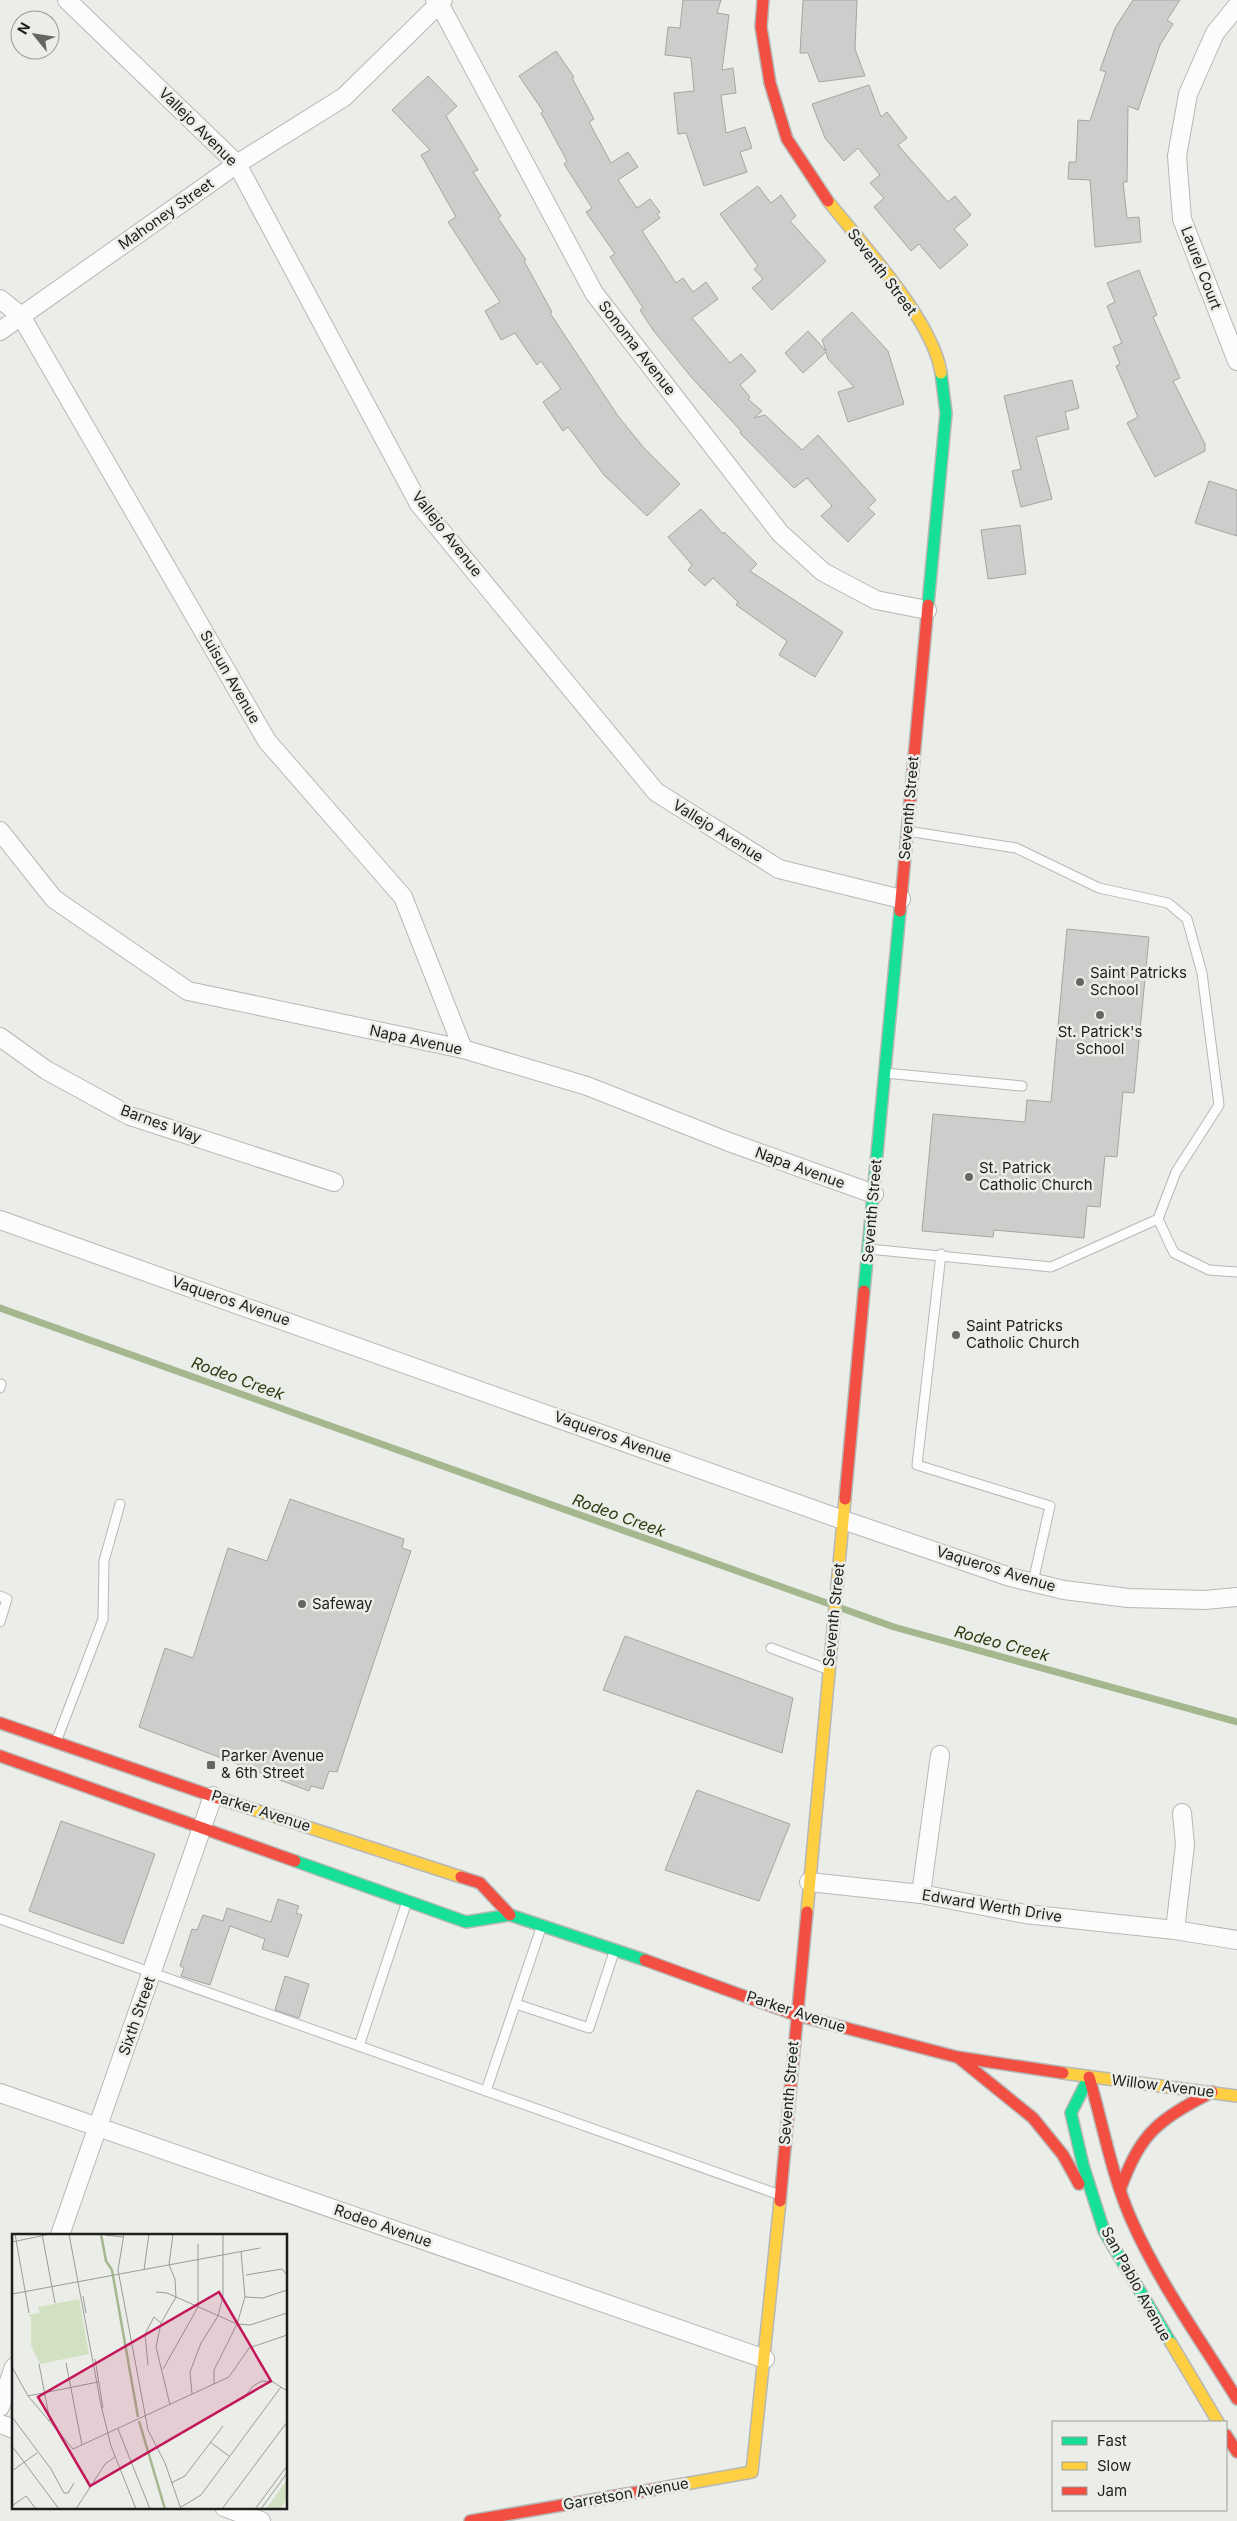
<svg xmlns="http://www.w3.org/2000/svg" width="1237" height="2521" font-family="Inter,sans-serif">
  <rect width="100%" height="100%" fill="#ebede9"/>
  <g fill="none" stroke-linecap="round" stroke-linejoin="round">
    <!-- stream -->
    <path stroke="#a4b78e" stroke-width="7" d="M0,1308L894,1627L1237,1722"/>
  </g>
  <!-- building -->
  <g fill="#cccecb" stroke="#a4a6a3">
    <path d="M683,0H721L717,13L729,15L722,70L733,68L736,93L721,95L726,133L745,127L752,148L740,152L747,172L704,186L686,133L678,134L674,93L694,91L691,58L665,55L668,27L680,28Z"/>
    <path d="M803,0H857L855,49L865,76L819,82L808,53H800Z"/>
    <path d="M1133,0H1180L1167,20L1173,24L1160,45L1138,110L1128,106L1127,182H1123L1127,218L1139,217L1141,242L1095,247L1090,180L1068,179L1069,162H1076L1078,120L1090,121L1106,72L1100,70L1115,28Z"/>
    <path d="M556,51L574,77L572,78L594,119L589,122L611,163L628,152L638,167L618,180L637,208L650,199L660,212L657,214L660,218L642,231L676,283L683,278L693,292L706,282L718,299L692,318L730,363L741,354L756,371L740,385L750,397L748,399L762,411L754,418L765,415L802,450L818,435L876,500L868,508L875,514L848,542L821,516L832,506L807,478L794,488L740,433L741,431L692,378L653,330L640,310L643,308L610,257L615,254L586,212L592,208L564,164L567,161L541,113L543,111L519,76Z"/>
    <path d="M428,76L457,106L446,116L478,170L473,172L501,216L498,218L526,260L524,261L552,312L550,313L618,416L644,448L680,484L647,516L604,475L568,427L563,431L543,402L561,389L541,361L537,365L515,333L501,340L485,311L500,302L448,222L456,217L421,155L430,150L392,110Z"/>
    <path d="M869,85L881,117L887,112L907,138L898,145L948,202L955,196L971,215L954,229L968,245L940,269L919,244L911,251L874,207L884,198L870,183L880,175L858,148L844,161L825,138L812,104Z"/>
    <path d="M758,186L771,203L781,195L796,216L790,221L826,261L772,310L752,288L763,279L754,269L758,266L720,214Z"/>
    <path d="M1139,270L1157,315L1153,317L1180,378L1173,381L1205,444V451L1155,477L1127,423L1138,417L1116,366L1120,364L1113,347L1122,343L1107,306L1115,302L1107,283Z"/>
    <path d="M852,312L888,351L904,404L848,422L838,392L854,387L828,359L826,352L803,373L785,353L808,331L826,351L822,340Z"/>
    <path d="M1072,380L1079,408L1065,412L1069,429L1036,437L1052,499L1021,507L1012,471L1021,469L1004,396Z"/>
    <path d="M1209,481L1237,490V536L1195,523Z"/>
    <path d="M701,509L723,534L724,532L757,564L750,571L843,632L815,677L779,655L787,641L736,605L738,602L713,578L705,586L688,570L692,565L668,537Z"/>
    <path d="M1020,525L1026,574L988,579L981,530Z"/>
    <path d="M1067,929L1149,937L1134,1093L1123,1092L1117,1157L1105,1156L1100,1207L1087,1206L1084,1238L994,1230L993,1237L922,1231L933,1114L1025,1122L1027,1100L1051,1102Z"/>
    <path d="M290,1499L404,1539L402,1548L411,1551L337,1772L329,1771L323,1789L311,1786L309,1791L139,1727L165,1648L193,1658L228,1548L267,1561Z"/>
    <path d="M625,1636L793,1698L782,1753L603,1690Z"/>
    <path d="M697,1790L790,1824L759,1901L665,1870Z"/>
    <path d="M61,1821L155,1854L123,1944L29,1911Z"/>
    <path d="M278,1899L299,1906L296,1913L302,1915L288,1957L262,1949L265,1939L230,1926L210,1985L181,1976L184,1968L180,1966L192,1929L197,1930L203,1915L223,1921L227,1908L271,1922Z"/>
    <path d="M285,1976L309,1984L299,2018L275,2010Z"/>
  </g>
  <g fill="none" stroke-linecap="round" stroke-linejoin="round">
    <!-- lane casing -->
    <g stroke="#b7b8b6" stroke-width="11">
      <g id="lane">
        <path d="M885,1073L1022,1086"/>
        <path d="M1158,1219L1174,1253L1209,1270L1237,1272"/>
        <path d="M869,1249L1051,1267L1158,1219L1176,1172L1219,1105L1202,973L1187,919L1168,903L1099,888L1016,848L907,831"/>
        <path d="M941,1254L917,1465L1050,1506L1033,1582"/>
        <path d="M0,1388L1,1384"/>
        <path d="M0,1596L7,1599L0,1622"/>
        <path d="M771,1648L827,1669"/>
        <path d="M56,1742L103,1619L104,1561L120,1504"/>
        <path d="M0,1919L780,2195"/>
        <path d="M516,2004L589,2028L614,1952"/>
        <path d="M359,2046L407,1901"/>
        <path d="M486,2091L541,1928"/>
      </g>
    </g>
    <!-- street casing -->
    <g stroke="#b7b8b6" stroke-width="20">
      <g id="street">
        <path d="M67,0L237,164L419,504L656,792L779,869L901,899"/>
        <path d="M435,0L440,5L594,293L780,533L823,572L876,600L927,610"/>
        <path d="M1237,6L1215,33L1188,94L1177,156L1182,219L1237,361"/>
        <path d="M0,299L21,316L267,741L403,897L463,1049"/>
        <path d="M0,331L237,164L344,97L443,0"/>
        <path d="M0,831L54,899L188,991L463,1049L587,1086L729,1142L874,1194"/>
        <path d="M0,1037L46,1070L130,1116L334,1182"/>
        <path d="M0,1220L843,1520L1010,1577L1064,1590L1128,1598L1205,1600L1237,1597"/>
        <path d="M809,1882L921,1894L1025,1914L1175,1930L1237,1940"/>
        <path d="M921,1894L940,1755"/>
        <path d="M1175,1930L1185,1845L1182,1813"/>
        <path d="M0,2093L765,2359"/>
        <path d="M60,2235L213,1796"/>
        <path d="M0,2407L14,2367"/>
        <path d="M0,2424L14,2429"/>
        <path d="M224,2507L261,2521"/>
      </g>
    </g>
    <!-- fast casing -->
    <g stroke="#b7b8b6" stroke-width="14">
      <g id="fast">
        <path d="M928,605L946,413L941,373"/>
        <path d="M864,1291L900,911"/>
        <path d="M295,1861L466,1922L510,1915L645,1960"/>
        <path d="M1089,2077L1071,2113L1083,2165L1104,2231L1171,2343"/>
      </g>
    </g>
    <!-- slow casing -->
    <g stroke="#b7b8b6" stroke-width="14">
      <g id="slow">
        <path d="M828,201C862,244 933,320 941,373"/>
        <path d="M218,1798L461,1877"/>
        <path d="M807,1912L845,1499"/>
        <path d="M1063,2073L1237,2096"/>
        <path d="M1171,2343L1218,2422"/>
        <path d="M662,2488L752,2472L780,2201"/>
      </g>
    </g>
    <!-- jam casing -->
    <g stroke="#b7b8b6" stroke-width="14">
      <g id="jam">
        <path d="M763,0L761,27L770,83L787,139L828,201"/>
        <path d="M900,911L928,605"/>
        <path d="M845,1499L864,1291"/>
        <path d="M0,1723L218,1798"/>
        <path d="M0,1756L295,1861"/>
        <path d="M461,1877L480,1883L510,1915"/>
        <path d="M645,1960L796,2015L957,2057L1063,2073"/>
        <path d="M959,2058L1033,2118L1063,2155L1079,2184"/>
        <path d="M1089,2077C1103,2124 1111,2173 1131,2219C1159,2283 1201,2340 1237,2399"/>
        <path d="M1120,2190C1141,2132 1158,2120 1212,2092"/>
        <path d="M780,2201L807,1912"/>
        <path d="M1226,2435L1237,2452"/>
        <path d="M470,2521L662,2488"/>
      </g>
    </g>
    <!-- lane -->
    <use href="#lane" stroke="#fcfcfc" stroke-width="9"/>
    <!-- street -->
    <use href="#street" stroke="#fcfcfc" stroke-width="18"/>
    <!-- fast -->
    <use href="#fast" stroke="#16e098" stroke-width="11"/>
    <!-- slow -->
    <use href="#slow" stroke="#ffcf43" stroke-width="11"/>
    <!-- jam -->
    <use href="#jam" stroke="#f24e42" stroke-width="11"/>
  </g>
  <!-- markers -->
  <g fill="#666764" stroke="#ebeee8" stroke-width="2">
    <circle cx="1080" cy="982" r="5"/>
    <circle cx="1100" cy="1015" r="5"/>
    <circle cx="969" cy="1177" r="5"/>
    <circle cx="956" cy="1335" r="5"/>
    <circle cx="302" cy="1604" r="5"/>
    <rect x="206" y="1760" width="10" height="10" rx="2.5"/>
  </g>
  <g text-anchor="middle" stroke-width="5" stroke-linejoin="round" paint-order="stroke">
    <!-- street labels -->
    <g font-size="15" fill="#1e1f1d" stroke="#ebeee8">
      <text transform="translate(198 127) rotate(45)" y="5">Vallejo Avenue</text>
      <text transform="translate(166 214) rotate(-35)" y="5">Mahoney Street</text>
      <text transform="translate(1201 268) rotate(69)" y="5">Laurel Court</text>
      <text transform="translate(882 272) rotate(53)" y="5">Seventh Street</text>
      <text transform="translate(637 348) rotate(52)" y="5">Sonoma Avenue</text>
      <text transform="translate(447 534) rotate(52)" y="5">Vallejo Avenue</text>
      <text transform="translate(230 677) rotate(60)" y="5">Suisun Avenue</text>
      <text transform="translate(909 808) rotate(-85)" y="5">Seventh Street</text>
      <text transform="translate(718 831) rotate(32)" y="5">Vallejo Avenue</text>
      <text transform="translate(416 1040) rotate(12)" y="5">Napa Avenue</text>
      <text transform="translate(161 1124) rotate(20)" y="5">Barnes Way</text>
      <text transform="translate(800 1168) rotate(20)" y="5">Napa Avenue</text>
      <text transform="translate(872 1211) rotate(-85)" y="5">Seventh Street</text>
      <text transform="translate(231 1301) rotate(19)" y="5">Vaqueros Avenue</text>
      <text transform="translate(613 1437) rotate(20)" y="5">Vaqueros Avenue</text>
      <text transform="translate(996 1569) rotate(17)" y="5">Vaqueros Avenue</text>
      <text transform="translate(834 1615) rotate(-84)" y="5">Seventh Street</text>
      <text transform="translate(261 1811) rotate(18)" y="5">Parker Avenue</text>
      <text transform="translate(992 1906) rotate(9)" y="5">Edward Werth Drive</text>
      <text transform="translate(796 2012) rotate(18)" y="5">Parker Avenue</text>
      <text transform="translate(137 2016) rotate(-71)" y="5">Sixth Street</text>
      <text transform="translate(1163 2086) rotate(7)" y="5">Willow Avenue</text>
      <text transform="translate(789 2093) rotate(-85)" y="5">Seventh Street</text>
      <text transform="translate(383 2226) rotate(19)" y="5">Rodeo Avenue</text>
      <text transform="translate(1136 2284) rotate(61)" y="5">San Pablo Avenue</text>
      <text transform="translate(626 2494) rotate(-10)" y="5">Garretson Avenue</text>
    </g>
    <!-- poi labels -->
    <g font-size="15" fill="#1e1f1d" stroke="#ebeee8" text-anchor="start">
      <text x="1090" y="978">Saint Patricks<tspan x="1090" dy="17">School</tspan></text>
      <text x="1100" y="1037" text-anchor="middle">St. Patrick's<tspan x="1100" dy="17">School</tspan></text>
      <text x="979" y="1173">St. Patrick<tspan x="979" dy="17">Catholic Church</tspan></text>
      <text x="966" y="1331">Saint Patricks<tspan x="966" dy="17">Catholic Church</tspan></text>
      <text x="312" y="1609">Safeway</text>
      <text x="221" y="1761">Parker Avenue<tspan x="221" dy="17">&amp; 6th Street</tspan></text>
    </g>
    <!-- water labels -->
    <g font-size="16" font-style="italic" fill="#293a0f" stroke="#ebeee8">
      <text transform="translate(238 1378) rotate(20)" y="6">Rodeo Creek</text>
      <text transform="translate(619 1515) rotate(20)" y="6">Rodeo Creek</text>
      <text transform="translate(1002 1643) rotate(15)" y="6">Rodeo Creek</text>
    </g>
  </g>
  <!-- overview -->
  <g transform="translate(12 2234)">
    <rect width="275" height="275" fill="#ebede9"/>
    <path d="M67,65L77,120L28,130L19,111V83L16,81L28,79L26,73ZM275,246V265L268,275H254Z" fill="#d2e1c1"/>
    <path fill="none" stroke="#a4b78e" stroke-width="2.5" d="M89,0L94,27L100,36M100,36L126,183M127,187L153,275"/>
    <path fill="none" stroke="#999b97" stroke-width="1" d="M3,0L17,79M30,0L43,69M57,0L89,171L99,212L124,275M112,0L106,36L136,196L153,229L169,275M93,1L111,3M0,8L38,0M132,36L137,0M234,41L270,35L275,41M144,58L155,59L225,90L238,91L275,79M0,60L248,14M71,62L74,79M233,63L251,64L275,56M83,125L91,174M54,129L70,211M27,130L38,187M136,131L133,100L142,83L149,89M0,133L16,162L61,215L217,143L237,114L275,101M151,135L186,73V10M202,150V136L225,90L233,63L229,18M180,160L178,138L189,109L206,82L211,62V0M16,162L86,148M231,165L241,152L250,147L261,148L275,157M158,171L144,113L149,89L164,63L163,45L157,31L161,0M0,183L39,235L52,259H56L62,249M106,195L138,275M198,208L217,222M0,212L47,275M0,237L25,219M159,249L173,242L211,192M0,272L14,262L24,275M169,273L189,261L269,153M64,275L93,230L103,223M210,275L275,188M243,275L275,232M249,275L275,239"/>
    <path fill="#c2185b" fill-opacity="0.15" stroke="#c2185b" stroke-width="2.5" d="M207,58L259,147L78,252L26,163Z"/>
    <rect width="275" height="275" fill="none" stroke="#1e1f1d" stroke-width="2.5"/>
  </g>
  <!-- legend -->
  <rect x="1052" y="2421" width="175" height="90" fill="#ebeee8" stroke="#999b97"/>
  <rect x="1062" y="2437" width="25" height="8" fill="#16e098" stroke="#999b97"/>
  <text x="1097" y="2446" font-size="15" fill="#1e1f1d">Fast</text>
  <rect x="1062" y="2462" width="25" height="8" fill="#ffcf43" stroke="#999b97"/>
  <text x="1097" y="2471" font-size="15" fill="#1e1f1d">Slow</text>
  <rect x="1062" y="2487" width="25" height="8" fill="#f24e42" stroke="#999b97"/>
  <text x="1097" y="2496" font-size="15" fill="#1e1f1d">Jam</text>
  <!-- north arrow -->
  <g transform="translate(35 35) rotate(300)"><circle r="24" fill="#ebeee8" stroke="#999b97"/>
  <path d="M0-4L9 19L0 12L-9 19Z" fill="#666764"/>
  <text y="-8" font-size="14" font-weight="bold" text-anchor="middle" fill="#1e1f1d">N</text>
  </g>
</svg>
